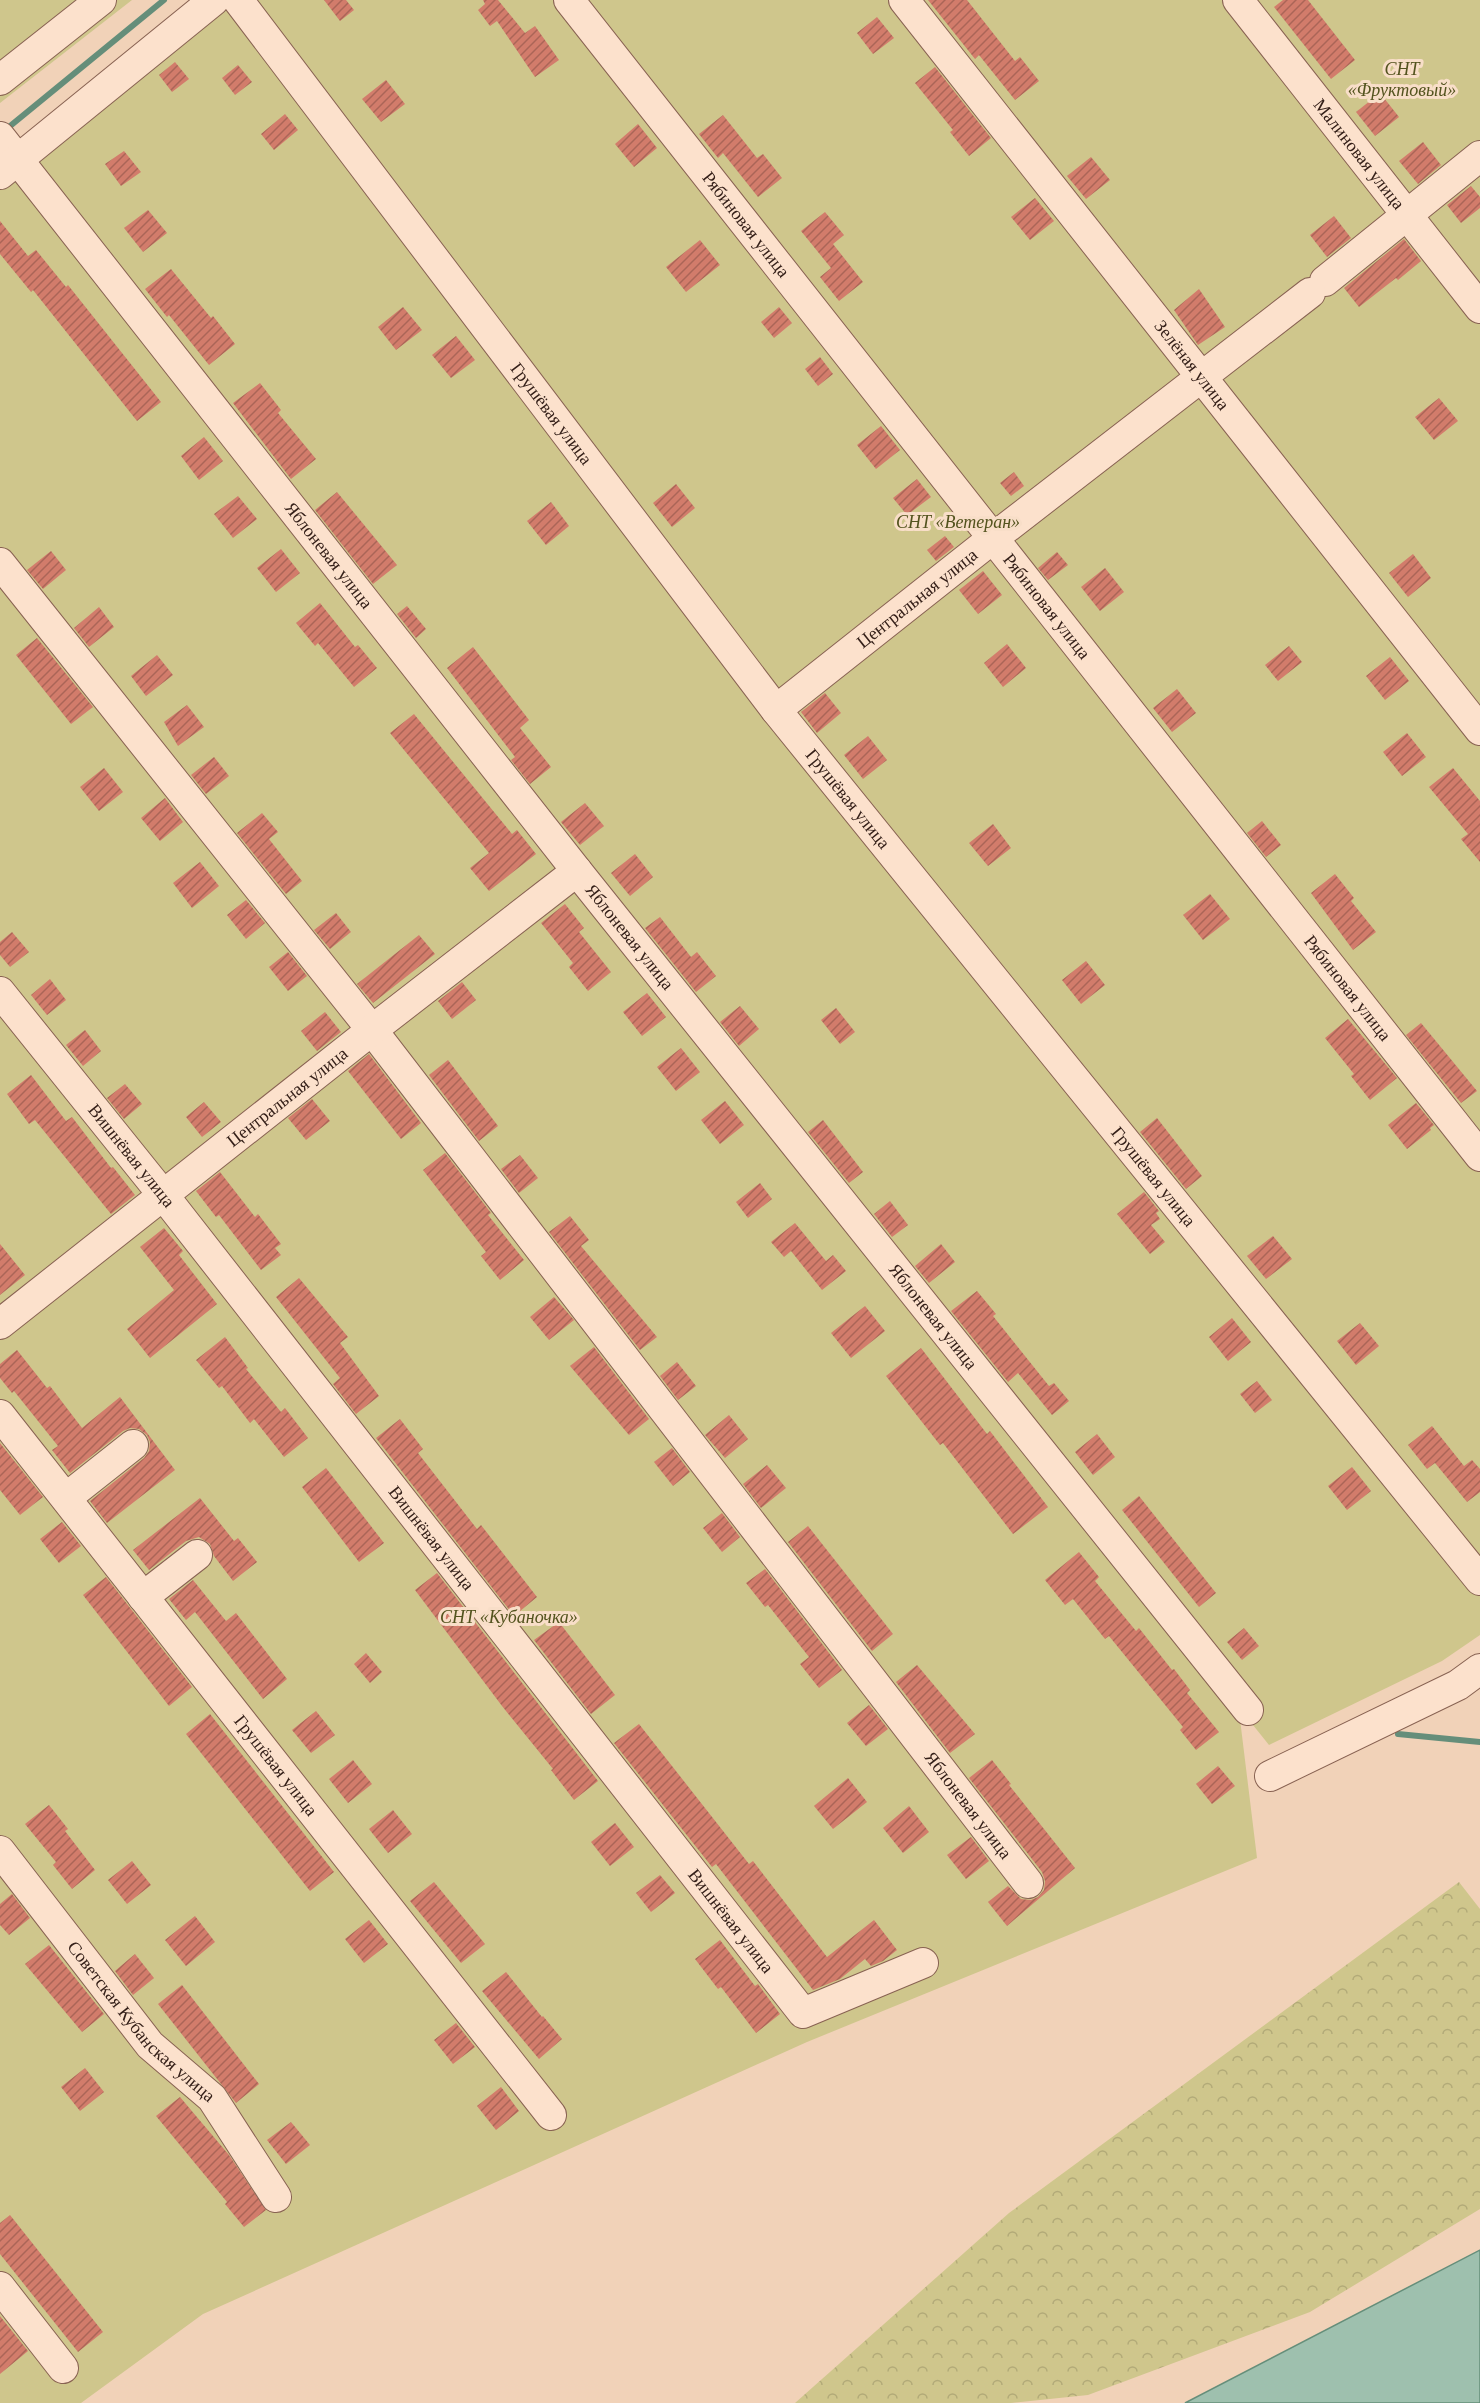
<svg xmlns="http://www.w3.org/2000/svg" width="1480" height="2403" font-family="'Times New Roman',serif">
  <defs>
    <pattern id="forest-crowns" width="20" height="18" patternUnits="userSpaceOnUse" patternTransform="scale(1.5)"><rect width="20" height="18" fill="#cfc68c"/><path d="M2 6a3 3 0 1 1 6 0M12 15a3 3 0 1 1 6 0" fill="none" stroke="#b2aa78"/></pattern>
    <pattern id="building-hatch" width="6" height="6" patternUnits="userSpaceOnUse" patternTransform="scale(1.5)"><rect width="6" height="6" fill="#d27c6b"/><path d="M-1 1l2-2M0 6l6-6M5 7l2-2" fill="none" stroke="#ab6557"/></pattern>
  </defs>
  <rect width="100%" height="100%" fill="#f1d2b8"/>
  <!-- green -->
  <g fill="#cfc68c">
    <path d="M0,0H132L0,103Z"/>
    <path d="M192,0H1240L1480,306V1635L1442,1661L1269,1745L573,877L5,150Z"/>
    <path d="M1241,0H1480V303Z"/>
    <path d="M0,153L1239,1711L1257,1858L807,2042L203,2314L81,2403H0Z"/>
  </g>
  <!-- forest -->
  <path fill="url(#forest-crowns)" d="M1459,1882L1480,1909V2209L1310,2312L1088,2395L1011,2403H795L1009,2213Z"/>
  <!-- water -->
  <path fill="#9ec0ae" stroke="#658e7a" stroke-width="1.5" d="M1480,2250V2403H1185Z"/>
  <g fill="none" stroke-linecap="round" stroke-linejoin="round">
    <!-- stream -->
    <g stroke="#658e7a" stroke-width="6">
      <path d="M4,131L164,0"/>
      <path d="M1398,1734L1480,1742"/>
    </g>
  </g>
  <!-- building -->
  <g fill="url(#building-hatch)">
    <path d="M324,0H346L354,10L340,21Z"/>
    <path d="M483,0H498L525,33L535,26L559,60L535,77L497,21L490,26L478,10L485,4Z"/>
    <path d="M928,0H967L1015,61L1020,57L1039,81L1015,100L979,55L975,59Z"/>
    <path d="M1283,0H1308L1355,60L1331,79L1274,7Z"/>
    <path d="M877,17L894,38L873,54L857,33Z"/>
    <path d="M175,62L189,79L172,92L159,75Z"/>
    <path d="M238,65L252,82L235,95L222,78Z"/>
    <path d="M935,67L991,138L969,156L950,132L953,130L915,83Z"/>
    <path d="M386,80L405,104L381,122L362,99Z"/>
    <path d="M1380,93L1399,117L1375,136L1356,112Z"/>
    <path d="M285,114L298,130L274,150L261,134Z"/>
    <path d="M723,115L757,158L763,154L782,178L758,197L723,153L718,158L699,134Z"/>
    <path d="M638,124L657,148L634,167L615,144Z"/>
    <path d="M1423,142L1441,165L1418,184L1399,161Z"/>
    <path d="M124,151L141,172L121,186L105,164Z"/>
    <path d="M1091,157L1110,180L1086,199L1067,176Z"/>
    <path d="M1471,186L1480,197V208L1461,223L1447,205Z"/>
    <path d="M1035,198L1054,221L1030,240L1011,217Z"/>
    <path d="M148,210L167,233L143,252L124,228Z"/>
    <path d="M825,212L844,235L833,244L863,282L839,301L820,277L831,268L801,231Z"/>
    <path d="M1334,216L1351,238L1327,257L1310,235Z"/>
    <path d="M0,221L28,256L36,250L66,287L68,285L161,402L137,421L33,290L31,292L0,254Z"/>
    <path d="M1404,239L1421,261L1398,280L1396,278L1359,307L1344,288Z"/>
    <path d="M700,240L720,265L686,292L666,267Z"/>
    <path d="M171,269L211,318L213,316L235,344L209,365L169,315L167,317L145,289Z"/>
    <path d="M1199,289L1225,327L1198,345L1174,310Z"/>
    <path d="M403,307L422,330L396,350L378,327Z"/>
    <path d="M779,307L792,323L774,338L761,322Z"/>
    <path d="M456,336L475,360L451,378L432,355Z"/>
    <path d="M820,357L833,374L818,386L805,369Z"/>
    <path d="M260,383L281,410L278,413L316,459L291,479L233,403Z"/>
    <path d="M1439,398L1458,421L1434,440L1415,417Z"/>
    <path d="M881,426L900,450L876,469L857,445Z"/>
    <path d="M204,437L223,461L199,480L181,456Z"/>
    <path d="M1014,472L1024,486L1011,496L1000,483Z"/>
    <path d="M917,479L931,497L907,515L893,498Z"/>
    <path d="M676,484L695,508L672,527L653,503Z"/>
    <path d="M337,492L397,565L373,584L315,510Z"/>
    <path d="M238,496L257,519L233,538L214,514Z"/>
    <path d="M551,502L569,526L546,545L527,521Z"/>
    <path d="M945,536L954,547L936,561L927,550Z"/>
    <path d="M281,549L300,573L276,592L257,568Z"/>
    <path d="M51,551L66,570L43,589L27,570Z"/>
    <path d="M1057,552L1068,565L1048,580L1038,568Z"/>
    <path d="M1413,554L1431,578L1408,597L1389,573Z"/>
    <path d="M1105,568L1124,592L1100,611L1081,587Z"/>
    <path d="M983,571L1002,595L978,614L959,590Z"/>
    <path d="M320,603L355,647L358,645L377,668L354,687L318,643L315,646L296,623Z"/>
    <path d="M407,606L426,629L416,638L397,614Z"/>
    <path d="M99,607L114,627L89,647L74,628Z"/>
    <path d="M37,638L93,707L71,724L16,655Z"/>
    <path d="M1007,644L1026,668L1003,687L984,663Z"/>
    <path d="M1289,646L1302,662L1278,681L1265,665Z"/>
    <path d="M473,647L529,720L520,728L551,767L530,784L511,760L515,757L447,668Z"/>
    <path d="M157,655L173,675L146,696L131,676Z"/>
    <path d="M1390,657L1409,681L1385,700L1366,676Z"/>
    <path d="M1177,689L1196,713L1172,732L1153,708Z"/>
    <path d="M825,693L841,713L817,733L801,712Z"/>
    <path d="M187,705L204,727L178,746L164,722Z"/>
    <path d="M414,714L512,834L517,830L536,854L489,891L470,868L489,853L390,733Z"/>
    <path d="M1407,733L1426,757L1402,776L1383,752Z"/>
    <path d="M868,736L887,760L863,779L844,755Z"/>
    <path d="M214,757L229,776L206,794L191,775Z"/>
    <path d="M104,768L123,792L99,811L80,787Z"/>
    <path d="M1453,768L1480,801V862L1461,839L1468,834L1429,787Z"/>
    <path d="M165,798L183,822L160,841L141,818Z"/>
    <path d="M585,803L604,826L580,845L561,822Z"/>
    <path d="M262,813L278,832L269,839L302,881L286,894L237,833Z"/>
    <path d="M1262,821L1281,845L1266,857L1247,833Z"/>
    <path d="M993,824L1011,848L988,866L969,843Z"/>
    <path d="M635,854L653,877L630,896L611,873Z"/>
    <path d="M200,862L219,886L192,908L173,883Z"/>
    <path d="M1335,874L1354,898L1351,901L1376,932L1353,950L1311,893Z"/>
    <path d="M1210,894L1230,919L1203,940L1183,915Z"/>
    <path d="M246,900L265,923L246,939L227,915Z"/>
    <path d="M565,904L584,928L579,932L611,972L588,991L569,967L573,963L541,923Z"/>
    <path d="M336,913L351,932L330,949L314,930Z"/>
    <path d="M660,917L691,957L697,952L716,976L696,992L645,928Z"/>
    <path d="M12,932L29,952L10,967L0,955V942Z"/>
    <path d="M419,935L435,954L373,1003L357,984Z"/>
    <path d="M288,952L307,976L288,991L269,967Z"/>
    <path d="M1086,961L1105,985L1081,1004L1062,980Z"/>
    <path d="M50,979L66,1000L47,1015L31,995Z"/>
    <path d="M462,982L476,1000L452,1019L438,1001Z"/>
    <path d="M647,993L666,1017L642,1036L623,1012Z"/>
    <path d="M740,1006L759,1029L739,1046L720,1022Z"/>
    <path d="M836,1008L855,1032L840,1044L821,1020Z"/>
    <path d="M325,1012L341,1032L317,1051L301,1031Z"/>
    <path d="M1348,1019L1397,1078L1370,1100L1351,1076L1354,1074L1325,1038Z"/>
    <path d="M1421,1023L1477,1091L1461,1103L1406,1035Z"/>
    <path d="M85,1030L101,1051L83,1066L66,1045Z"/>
    <path d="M681,1048L700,1072L676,1091L657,1067Z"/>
    <path d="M369,1054L421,1123L401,1139L348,1071Z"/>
    <path d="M448,1060L498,1126L479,1141L429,1075Z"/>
    <path d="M31,1075L66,1121L72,1117L111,1168L113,1167L135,1195L111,1214L35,1120L29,1124L7,1094Z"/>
    <path d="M125,1084L142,1104L124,1119L107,1098Z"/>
    <path d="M312,1099L330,1121L306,1140L288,1118Z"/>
    <path d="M725,1101L744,1125L720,1144L701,1120Z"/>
    <path d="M204,1102L221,1122L202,1137L186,1117Z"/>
    <path d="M1416,1103L1434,1125L1430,1128L1431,1130L1407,1149L1388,1125Z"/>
    <path d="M1157,1118L1202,1176L1186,1189L1140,1132Z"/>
    <path d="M823,1120L863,1172L849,1183L808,1132Z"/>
    <path d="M445,1153L491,1213L488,1215L524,1260L500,1280L481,1256L486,1252L423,1170Z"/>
    <path d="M520,1155L538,1178L519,1193L501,1169Z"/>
    <path d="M220,1172L255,1217L258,1214L281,1244L275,1248L281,1255L261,1270L219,1215L216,1217L196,1191Z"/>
    <path d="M760,1183L772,1199L748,1218L736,1202Z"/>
    <path d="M1144,1192L1159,1211L1156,1213L1160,1219L1151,1225L1165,1242L1150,1254L1117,1214Z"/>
    <path d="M890,1201L908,1225L892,1237L874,1214Z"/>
    <path d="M570,1216L589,1240L581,1246L657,1337L640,1350L549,1232Z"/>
    <path d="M795,1223L826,1261L833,1255L846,1271L822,1290L791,1251L784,1257L771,1242Z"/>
    <path d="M164,1228L183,1251L179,1255L217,1304L150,1358L127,1329L174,1290L140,1247Z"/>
    <path d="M1273,1236L1292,1259L1266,1279L1247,1256Z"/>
    <path d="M0,1244L25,1275L0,1295Z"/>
    <path d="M941,1244L955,1262L929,1283L915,1266Z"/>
    <path d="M299,1278L348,1337L340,1343L379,1396L356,1414L333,1384L340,1378L276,1297Z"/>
    <path d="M977,1291L996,1314L993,1316L1049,1386L1054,1383L1069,1401L1052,1415L1018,1373L1008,1382L951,1311Z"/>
    <path d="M554,1297L574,1320L549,1340L530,1317Z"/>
    <path d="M865,1306L885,1331L851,1358L831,1333Z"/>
    <path d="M1232,1318L1251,1342L1228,1361L1209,1337Z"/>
    <path d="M1360,1323L1379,1346L1356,1365L1337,1341Z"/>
    <path d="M225,1337L248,1368L246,1369L281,1412L285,1408L308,1438L284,1457L254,1419L250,1423L222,1386L219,1388L196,1360Z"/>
    <path d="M594,1347L649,1419L629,1435L570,1366Z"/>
    <path d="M921,1348L987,1434L990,1431L1048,1507L1013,1534L943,1443L940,1445L886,1376Z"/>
    <path d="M17,1350L47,1388L50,1386L82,1428L120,1397L175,1470L107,1523L90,1501L144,1458L149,1451L150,1442L147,1435L139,1429L130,1428L123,1431L70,1473L52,1450L58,1446L14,1391L12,1393L0,1378V1364Z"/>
    <path d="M677,1362L696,1386L678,1400L660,1376Z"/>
    <path d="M1257,1381L1272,1400L1255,1413L1240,1394Z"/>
    <path d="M729,1415L748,1439L725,1458L705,1435Z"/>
    <path d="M400,1419L423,1449L418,1453L477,1529L481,1525L537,1597L514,1616L376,1438Z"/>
    <path d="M1432,1426L1464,1466L1472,1460L1480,1469V1492L1467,1502L1435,1463L1427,1469L1408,1445Z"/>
    <path d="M1097,1434L1115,1457L1093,1475L1075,1452Z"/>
    <path d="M0,1443L43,1497L20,1515L0,1490Z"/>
    <path d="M672,1448L690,1472L673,1486L654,1462Z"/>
    <path d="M767,1465L786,1488L761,1508L743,1484Z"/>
    <path d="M1352,1467L1371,1491L1347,1510L1328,1486Z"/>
    <path d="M326,1468L384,1543L359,1562L302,1487Z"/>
    <path d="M1139,1496L1216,1593L1199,1607L1122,1510Z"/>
    <path d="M200,1498L234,1541L238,1538L257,1562L233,1581L214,1556L210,1544L199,1537L186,1541L149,1570L133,1550Z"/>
    <path d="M722,1513L740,1537L722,1552L703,1528Z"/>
    <path d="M62,1522L81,1546L59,1563L40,1539Z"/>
    <path d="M808,1526L893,1634L872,1651L788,1542Z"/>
    <path d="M1079,1552L1099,1577L1095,1581L1136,1631L1139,1628L1172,1670L1174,1669L1190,1690L1187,1693L1219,1732L1196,1750L1180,1730L1183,1727L1109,1636L1105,1639L1073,1599L1065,1605L1045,1580Z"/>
    <path d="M765,1569L842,1670L819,1688L800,1664L809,1657L768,1605L765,1607L746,1583Z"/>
    <path d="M437,1573L598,1781L574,1800L551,1770L553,1769L502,1706L415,1590Z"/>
    <path d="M106,1577L192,1687L169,1706L83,1595Z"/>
    <path d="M193,1580L226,1621L236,1613L287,1679L263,1699L195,1612L186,1620L169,1599Z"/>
    <path d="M559,1622L615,1695L591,1714L534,1640Z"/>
    <path d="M1244,1628L1259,1646L1242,1660L1227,1642Z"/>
    <path d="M366,1653L382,1672L370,1683L354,1664Z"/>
    <path d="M917,1665L975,1734L950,1753L896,1682Z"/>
    <path d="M869,1705L888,1729L866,1746L847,1723Z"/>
    <path d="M316,1711L335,1735L311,1753L292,1730Z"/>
    <path d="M210,1714L334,1872L310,1891L186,1734Z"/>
    <path d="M639,1724L749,1864L753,1861L827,1957L874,1920L897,1950L883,1961L871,1966L865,1959L840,1979L813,1990L716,1864L712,1867L614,1743Z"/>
    <path d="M353,1760L372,1784L348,1803L329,1779Z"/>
    <path d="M992,1760L1011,1784L1009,1785L1075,1868L1007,1926L988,1902L1008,1886L1021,1899L1031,1900L1038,1897L1044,1890L1045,1881L1042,1872L969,1778Z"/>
    <path d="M1218,1766L1235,1786L1212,1804L1196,1784Z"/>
    <path d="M848,1778L867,1802L833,1829L814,1806Z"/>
    <path d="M49,1805L68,1829L65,1831L95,1870L72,1889L53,1865L56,1862L25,1824Z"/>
    <path d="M909,1806L929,1832L903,1853L883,1828Z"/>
    <path d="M393,1810L412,1834L388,1853L369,1829Z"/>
    <path d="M615,1823L634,1847L610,1866L591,1842Z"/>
    <path d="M971,1837L989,1861L966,1879L947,1855Z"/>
    <path d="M132,1861L151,1885L127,1904L108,1880Z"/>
    <path d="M660,1875L675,1893L651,1912L636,1893Z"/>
    <path d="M434,1882L485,1944L461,1963L410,1901Z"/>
    <path d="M12,1894L30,1918L9,1935L0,1925V1904Z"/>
    <path d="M195,1916L215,1942L186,1966L165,1940Z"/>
    <path d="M369,1920L388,1944L364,1963L345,1939Z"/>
    <path d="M720,1940L755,1986L758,1984L780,2014L756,2033L721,1987L718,1989L695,1959Z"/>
    <path d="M49,1945L104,2014L82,2032L25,1964Z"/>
    <path d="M135,1954L154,1978L133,1995L115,1971Z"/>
    <path d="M506,1972L542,2017L543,2016L562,2039L539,2059L482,1991Z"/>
    <path d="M182,1985L259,2084L236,2103L158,2004Z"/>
    <path d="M456,2023L475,2047L453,2064L434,2040Z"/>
    <path d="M85,2068L104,2092L80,2111L61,2087Z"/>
    <path d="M501,2087L519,2111L496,2130L477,2106Z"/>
    <path d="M180,2097L229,2155L266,2210L244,2227L225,2204L227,2202L156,2116Z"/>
    <path d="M291,2122L310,2145L286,2164L267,2140Z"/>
    <path d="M10,2215L103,2332L78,2352L0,2254V2223Z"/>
    <path d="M0,2316L28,2351L0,2374Z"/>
  </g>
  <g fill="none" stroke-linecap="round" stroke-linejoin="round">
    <!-- minor casing -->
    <g stroke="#886252" stroke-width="32">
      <g id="minor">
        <path id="s1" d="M238,0L776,710L1480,1580"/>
        <path id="s2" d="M569,0L1480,1156"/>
        <path id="s3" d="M904,0L1480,730"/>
        <path id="s4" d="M1238,0L1480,308"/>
        <path d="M0,80L101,0"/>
        <path id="s5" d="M0,137L577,871L1248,1710"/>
        <path d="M0,174L214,0"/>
        <path d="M1325,281L1480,156"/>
        <path id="s6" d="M0,563L372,1030L1028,1883"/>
        <path id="s7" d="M776,710L992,539L1310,293"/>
        <path id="s8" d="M0,992L164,1196L803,2013L923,1963"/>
        <path id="s9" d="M0,1324L372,1030L577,871"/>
        <path id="s10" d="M0,1415L551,2115"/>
        <path d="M66,1498L133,1445"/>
        <path d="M143,1597L197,1555"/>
        <path d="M1270,1776L1458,1685L1480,1669"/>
        <path id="s11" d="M0,1851L150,2045L212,2098L276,2197"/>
        <path d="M0,2287L63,2368"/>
      </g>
    </g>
    <!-- minor -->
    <use href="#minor" stroke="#fce1cc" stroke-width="30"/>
  </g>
  <g text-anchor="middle" stroke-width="6" stroke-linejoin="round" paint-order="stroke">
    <!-- park labels -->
    <g font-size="18" font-style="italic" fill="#53531e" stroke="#f8dec8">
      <text x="1402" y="75">СНТ<tspan x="1402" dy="21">«Фруктовый»</tspan></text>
      <text x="958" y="528">СНТ «Ветеран»</text>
      <text x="509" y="1623">СНТ «Кубаночка»</text>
    </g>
    <!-- street labels -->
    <g font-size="18" fill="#352019" stroke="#f8dec8">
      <text dy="6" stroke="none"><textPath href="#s4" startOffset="196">Малиновая улица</textPath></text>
      <text dy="6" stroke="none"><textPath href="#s2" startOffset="286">Рябиновая улица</textPath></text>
      <text dy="6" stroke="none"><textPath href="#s3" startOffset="465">Зелёная улица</textPath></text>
      <text dy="6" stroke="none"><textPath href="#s1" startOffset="519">Грушёвая улица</textPath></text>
      <text dy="6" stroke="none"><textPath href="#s5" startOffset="532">Яблоневая улица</textPath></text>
      <text dy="6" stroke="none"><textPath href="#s7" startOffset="180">Центральная улица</textPath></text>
      <text dy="6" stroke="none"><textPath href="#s2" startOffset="772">Рябиновая улица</textPath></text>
      <text dy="6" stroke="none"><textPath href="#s1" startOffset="1005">Грушёвая улица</textPath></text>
      <text dy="6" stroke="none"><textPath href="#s5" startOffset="1018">Яблоневая улица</textPath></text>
      <text dy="6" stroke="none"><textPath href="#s2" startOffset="1258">Рябиновая улица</textPath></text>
      <text dy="6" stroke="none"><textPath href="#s9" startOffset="366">Центральная улица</textPath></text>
      <text dy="6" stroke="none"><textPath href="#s8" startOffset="210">Вишнёвая улица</textPath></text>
      <text dy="6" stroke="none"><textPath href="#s1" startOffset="1491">Грушёвая улица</textPath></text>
      <text dy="6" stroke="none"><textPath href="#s5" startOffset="1504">Яблоневая улица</textPath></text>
      <text dy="6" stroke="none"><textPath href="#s8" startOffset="696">Вишнёвая улица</textPath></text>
      <text dy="6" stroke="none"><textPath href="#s10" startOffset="446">Грушёвая улица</textPath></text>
      <text dy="6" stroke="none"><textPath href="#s6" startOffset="1575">Яблоневая улица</textPath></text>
      <text dy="6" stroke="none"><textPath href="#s8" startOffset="1182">Вишнёвая улица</textPath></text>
      <text dy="6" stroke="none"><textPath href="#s11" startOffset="222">Советская Кубанская улица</textPath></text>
    </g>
  </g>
</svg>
